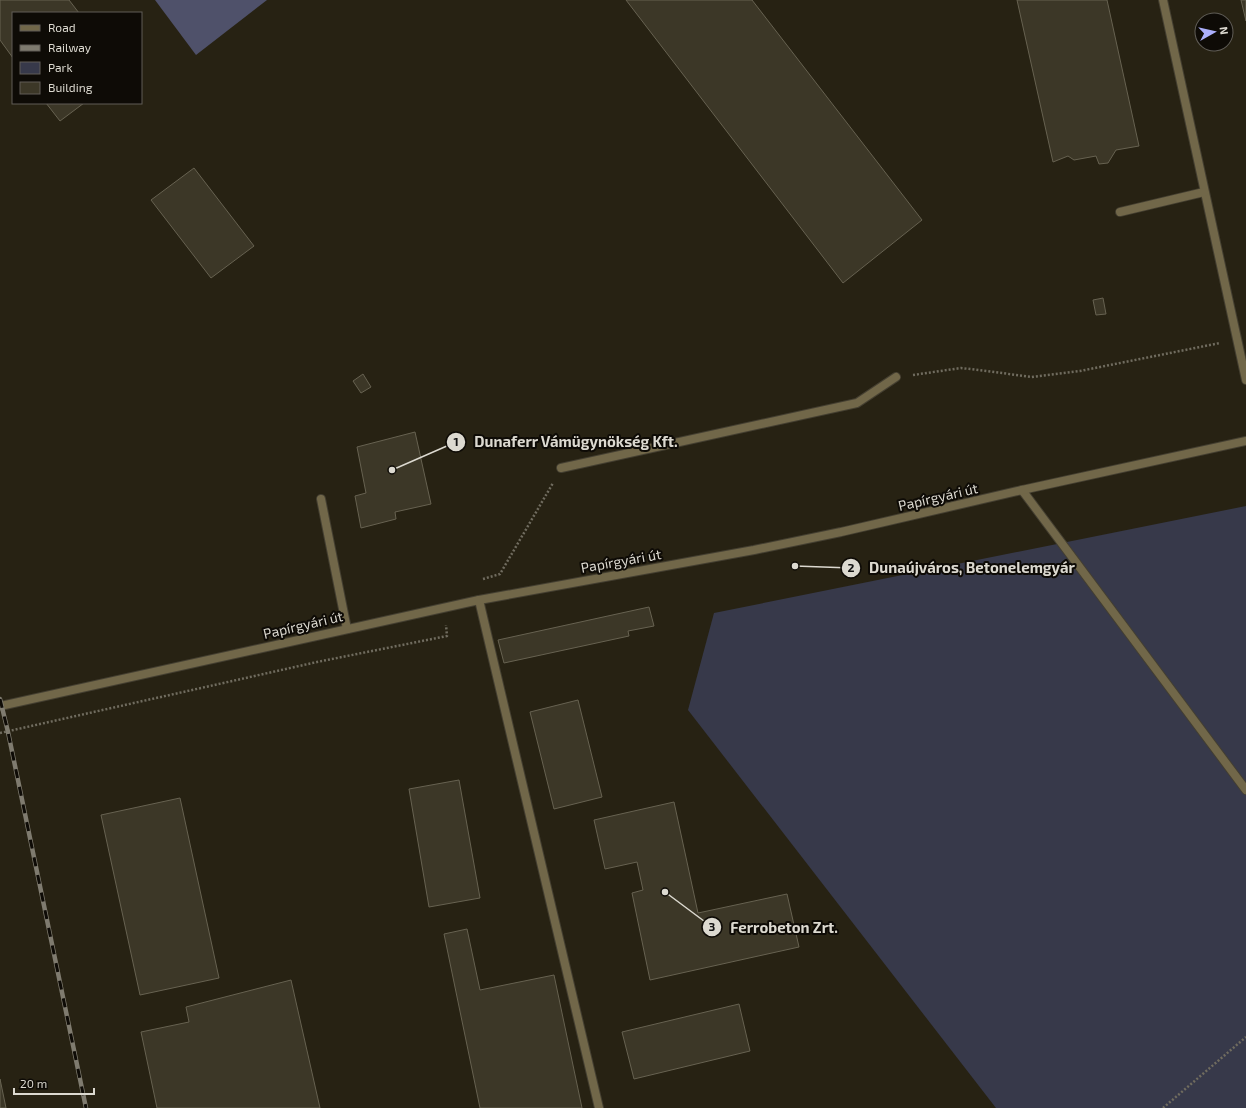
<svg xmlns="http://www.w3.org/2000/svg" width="1246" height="1108" font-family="'Exo 2',sans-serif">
  <rect width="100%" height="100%" fill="#272213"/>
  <!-- green -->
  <path fill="#37394a" d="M1246,506V1108H996L688,710L714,613Z"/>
  <!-- forest -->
  <path fill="#4f516a" d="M155,0H267L196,55Z"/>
  <!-- building -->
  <g fill="#3c3727" stroke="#676251">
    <path d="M0,0H69L79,13H13V58L0,40Z"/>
    <path d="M626,0H752L922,220L843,283Z"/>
    <path d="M1017,0H1107L1139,146L1116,150L1108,163L1099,164L1096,156L1074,160L1068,156L1053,162Z"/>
    <path d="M1241,0H1246V21Z"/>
    <path d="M46,103H84L60,121Z"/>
    <path d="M194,168L254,246L211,278L151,200Z"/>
    <path d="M1103,298L1106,314L1096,315L1093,300Z"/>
    <path d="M363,374L371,387L361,393L353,381Z"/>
    <path d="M415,432L431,504L395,512L396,519L361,528L355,496L366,493L357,447Z"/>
    <path d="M649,607L654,626L628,631L629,636L504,663L498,640Z"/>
    <path d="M578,700L602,797L554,809L530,712Z"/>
    <path d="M459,780L480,898L429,907L409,789Z"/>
    <path d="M180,798L219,978L140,995L101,815Z"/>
    <path d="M674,802L698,913L787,894L799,947L650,980L632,893L643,890L637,862L605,869L594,820Z"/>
    <path d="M467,929L480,990L554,975L582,1108H480L444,934Z"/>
    <path d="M291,980L320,1108H157L141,1032L189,1022L186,1007Z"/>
    <path d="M739,1004L750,1051L634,1079L622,1032Z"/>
    <path d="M0,1079L6,1108H0Z"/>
  </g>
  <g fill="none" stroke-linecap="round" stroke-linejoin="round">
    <!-- service casing -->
    <g stroke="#443f31" stroke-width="10">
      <g id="service">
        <path d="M1163,0L1246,380"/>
        <path d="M1120,212L1204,192"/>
        <path d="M561,468L857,403L896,377"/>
        <path d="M1022,490L1246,790"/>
        <path d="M321,499L347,629"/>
        <path d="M479,600L599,1108"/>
      </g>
    </g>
    <!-- tertiary casing -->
    <g stroke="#443f31" stroke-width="10">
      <path id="tertiary" d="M0,706L479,600L754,550L841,532L1022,490L1246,441"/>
    </g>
    <!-- path -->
    <g stroke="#706c5f" stroke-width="2.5" stroke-dasharray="2 2" stroke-linecap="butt">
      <path d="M913,375L961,368L987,371L1031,377L1080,371L1220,343"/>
      <path d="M483,579L500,574L553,483"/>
      <path d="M0,733L317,662L447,636L446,625"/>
      <path d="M1163,1108L1246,1037"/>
    </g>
    <!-- service -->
    <use href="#service" stroke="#716749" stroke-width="8"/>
    <!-- tertiary -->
    <use href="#tertiary" stroke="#716749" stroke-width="8"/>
    <!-- rail casing -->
    <g stroke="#7f7b6f" stroke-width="4.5">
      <path id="rail" d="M0,699L8,732L86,1108"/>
    </g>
    <!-- rail -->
    <use href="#rail" stroke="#0e0b06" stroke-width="3" stroke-dasharray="9" stroke-linecap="butt"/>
  </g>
  <g text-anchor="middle" stroke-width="4" stroke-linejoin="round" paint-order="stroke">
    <!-- street labels -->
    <g font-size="14" fill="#dcd9d0" stroke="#0e0b06">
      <text transform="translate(938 497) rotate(-13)" y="5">Papírgyári út</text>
      <text transform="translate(621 561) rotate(-10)" y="5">Papírgyári út</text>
      <text transform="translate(303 625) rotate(-13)" y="5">Papírgyári út</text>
    </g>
  </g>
  <!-- callouts -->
  <path fill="none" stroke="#dcd9d0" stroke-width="1.5" d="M392 470L456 442M795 566L851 568M665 892L712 927"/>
  <g fill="#dcd9d0" stroke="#0e0b06" stroke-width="1.5">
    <circle cx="392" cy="470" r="4"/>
    <circle cx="795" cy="566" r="4"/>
    <circle cx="665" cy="892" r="4"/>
    <circle cx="456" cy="442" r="10"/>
    <circle cx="851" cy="568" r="10"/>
    <circle cx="712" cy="927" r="10"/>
  </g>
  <g font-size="12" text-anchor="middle" font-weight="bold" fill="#111">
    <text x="456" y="446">1</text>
    <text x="851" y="572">2</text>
    <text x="712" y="931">3</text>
  </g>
  <g font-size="15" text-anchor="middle" font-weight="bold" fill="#dcd9d0" stroke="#0e0b06" stroke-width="4" stroke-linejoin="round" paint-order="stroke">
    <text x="576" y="447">Dunaferr Vámügynökség Kft.</text>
    <text x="972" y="573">Dunaújváros, Betonelemgyár</text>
    <text x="784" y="933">Ferrobeton Zrt.</text>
  </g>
  <!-- legend -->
  <rect x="12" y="12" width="130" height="92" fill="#0e0b06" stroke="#605d57"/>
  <rect x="20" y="25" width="20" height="6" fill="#716749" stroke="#605d57"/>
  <text x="48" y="32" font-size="12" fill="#dcd9d0">Road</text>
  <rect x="20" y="45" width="20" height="6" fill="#7f7b6f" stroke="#605d57"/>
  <text x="48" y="52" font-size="12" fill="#dcd9d0">Railway</text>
  <rect x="20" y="62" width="20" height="12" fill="#37394a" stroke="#605d57"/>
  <text x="48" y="72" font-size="12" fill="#dcd9d0">Park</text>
  <rect x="20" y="82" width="20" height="12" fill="#3c3727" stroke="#605d57"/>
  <text x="48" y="92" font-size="12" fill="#dcd9d0">Building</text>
  <!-- north arrow -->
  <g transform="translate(1214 32) rotate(82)"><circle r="19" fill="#0e0b06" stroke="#605d57"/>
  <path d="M0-3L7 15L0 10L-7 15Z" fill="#abaffb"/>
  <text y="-6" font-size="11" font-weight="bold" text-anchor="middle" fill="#dcd9d0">N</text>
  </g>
  <!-- scale -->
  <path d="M14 1088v6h80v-6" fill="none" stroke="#dcd9d0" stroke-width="2"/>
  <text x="20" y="1088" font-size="12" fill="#dcd9d0" stroke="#0e0b06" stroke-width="3" paint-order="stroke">20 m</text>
</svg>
